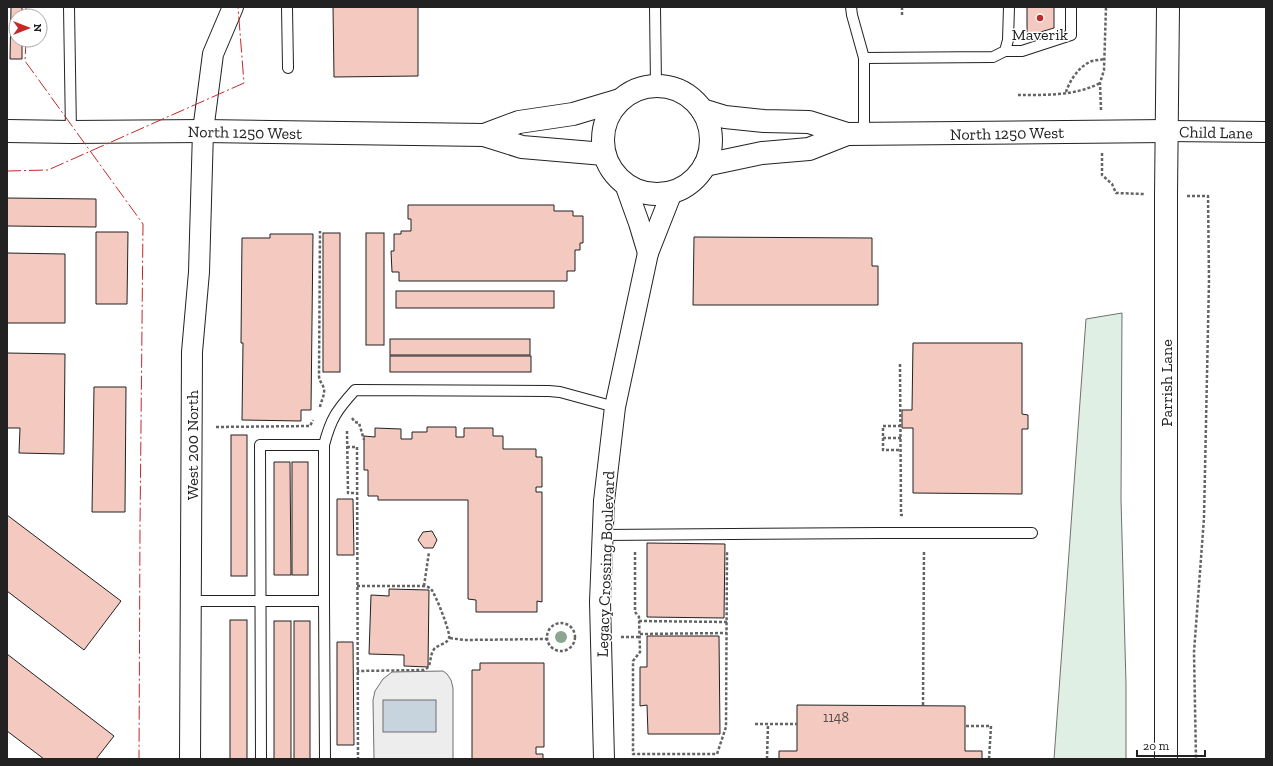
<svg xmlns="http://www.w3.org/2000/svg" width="1273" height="766" font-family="'Zilla Slab',serif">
  <rect width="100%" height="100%" fill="#fff"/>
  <!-- green -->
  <path fill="#e0efe3" stroke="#6f6f6f" d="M1122,313L1121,499L1126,684V759H1054L1086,319Z"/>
  <!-- parking -->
  <path fill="#ededed" stroke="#6f6f6f" d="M443,671L447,674L451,680L453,688V759H374L373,700L375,691L383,679L392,672Z"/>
  <!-- water -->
  <rect fill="#c7d3dd" stroke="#6f6f6f" x="383" y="700" width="53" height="32"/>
  <!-- building -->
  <g fill="#f3c9c0" stroke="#222">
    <path d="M11,7H22V16H16V40H22V59H10Z"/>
    <path d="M333,7H418V76L334,77Z"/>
    <path d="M1027,7H1054V28L1027,36Z"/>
    <path d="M7,198L96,199V227L7,226Z"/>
    <path d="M408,205H554V211H573V216H583V243H580V250H575V271H567V281H399V272H392L391,251H394V234H401V231H411V219H408Z"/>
    <path d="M96,232H128L127,304H96Z"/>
    <rect x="323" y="233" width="17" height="139"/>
    <rect x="366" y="233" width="18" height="112"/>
    <path d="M270,234H313L311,410H301V421L242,420L243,343H241L242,238H270Z"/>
    <path d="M694,237L872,238V266H878V305H693Z"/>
    <path d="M7,253L65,254V323H7Z"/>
    <rect x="396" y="291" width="158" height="17"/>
    <rect x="390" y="339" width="140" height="16"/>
    <path d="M913,343H1022V414L1028,415V429H1022V494L913,493V428H902V410H912Z"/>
    <path d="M7,353L65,354L64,454L19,453L20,428H7Z"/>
    <rect x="390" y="356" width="141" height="16"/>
    <path d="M94,387H126L125,512H92Z"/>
    <path d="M427,427H456V437H464V428H493V436H503V449H536V457H542V487H536V492H542V602L537,601V612H476V600L468,599V500H378V496H368V470H364V436L375,437V428L401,429V439H412V432H427Z"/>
    <rect x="231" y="435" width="16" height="141"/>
    <path d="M274,462H290L291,575H274Z"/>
    <rect x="292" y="462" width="16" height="113"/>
    <path d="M337,499H353L354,555H337Z"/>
    <path d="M7,515L121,601L84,650L7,591Z"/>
    <path d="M432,531L437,540L433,548H424L418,540L423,532Z"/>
    <path d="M647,543L725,544L724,618L647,617Z"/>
    <path d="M389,589L429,590L428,667L404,666V655L369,654L371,595L389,596Z"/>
    <rect x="230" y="620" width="17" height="139"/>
    <rect x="274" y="621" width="17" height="138"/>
    <rect x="294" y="621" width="16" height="138"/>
    <path d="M647,636H719L720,734H648L647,705L640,706V667H647Z"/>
    <path d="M337,642H353L354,745H337Z"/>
    <path d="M7,654L114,736L96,759H44L7,731Z"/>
    <path d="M480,663H544V747H536V754H543V759H472V670H480Z"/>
    <path d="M797,705L965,706V751H982V759H779V751H797Z"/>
  </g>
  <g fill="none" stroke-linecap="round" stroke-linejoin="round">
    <!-- lane casing -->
    <g stroke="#222" stroke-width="12">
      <g id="lane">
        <path d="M69,7L71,132"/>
        <path d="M287,7L288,68"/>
        <path d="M655,7L656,85"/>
        <path d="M851,7L852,15L864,58"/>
        <path d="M1005,51H1022L1071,35V7"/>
        <path d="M864,134V58L993,57L1005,51L1008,40L1009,7"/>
        <path d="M603,535L881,533H1032"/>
        <path d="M191,601H324V445C331,418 337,410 355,390L549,391L560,392L615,407"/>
        <path d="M324,601L325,759"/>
        <path d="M261,759L260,445H324"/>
      </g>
    </g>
    <!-- street casing -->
    <g stroke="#222" stroke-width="22">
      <g id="street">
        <path d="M1167,131L1266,132"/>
        <path d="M625,184L639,223L648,253"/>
        <path d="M190,759L192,352L199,272L203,131L213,54L233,7"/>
        <path d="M604,759L600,602L604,501L615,407L648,253L672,192"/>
      </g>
    </g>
    <!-- secondary casing -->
    <g stroke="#222" stroke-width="24">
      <g id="secondary">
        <circle cx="657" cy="140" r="54"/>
        <path d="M702,110L725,117L764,121L809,122L847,134L1167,131"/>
        <path d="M7,131L71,132L203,131L484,135L522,147L604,154"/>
        <path d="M484,135L519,122L573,114L620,100"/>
        <path d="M705,165L762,153L809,149L847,134"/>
        <path d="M1166,759V195L1168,7"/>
      </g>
    </g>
    <!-- path -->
    <g stroke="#646464" stroke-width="2.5" stroke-dasharray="3 2" stroke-linecap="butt">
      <path d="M902,7V16"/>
      <path d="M1066,92C1070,80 1079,66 1092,61C1096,60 1100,60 1104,59"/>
      <path d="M1018,95C1045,95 1076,96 1100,83"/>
      <path d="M1101,110L1100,83L1104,70L1106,7"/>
      <path d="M1102,153V175L1112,184L1116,193L1144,194"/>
      <path d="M1187,196H1208L1209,280L1204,518L1194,652L1196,759"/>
      <path d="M900,364L901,515H904"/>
      <path d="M320,407C321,401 325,395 324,389C323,384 319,381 319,376L320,231"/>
      <path d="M352,418L355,422L359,423L364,440"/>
      <path d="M901,426H883V450H901"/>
      <path d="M216,427L310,426L313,420"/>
      <path d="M347,431L348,493H357"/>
      <path d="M883,438H901"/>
      <path d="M347,447H357L358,759"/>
      <path d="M635,552V612L639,617L640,652L633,661V754H717L726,727L727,551"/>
      <path d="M357,586H419C423,586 428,586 431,589C435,593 451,633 449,638C447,645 436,644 433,651C429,658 432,667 424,670L357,671"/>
      <path d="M424,586L429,552"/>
      <path d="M639,621L727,622"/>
      <circle cx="561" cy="637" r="14"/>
      <path d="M640,634L727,633"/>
      <path d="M621,637H640"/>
      <path d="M450,638L464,640L547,639"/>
      <path d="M923,705L924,550"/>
      <path d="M755,724H797"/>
      <path d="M966,726H991L989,759"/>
      <path d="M767,759L768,724"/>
    </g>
    <!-- lane -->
    <use href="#lane" stroke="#fff" stroke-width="10"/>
    <!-- street -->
    <use href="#street" stroke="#fff" stroke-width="20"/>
    <!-- secondary -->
    <use href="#secondary" stroke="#fff" stroke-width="22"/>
    <!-- power -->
    <g stroke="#c62828" stroke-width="1" stroke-dasharray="14 3 2 3" stroke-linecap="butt">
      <path d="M26,16V7"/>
      <path d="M26,40L25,61L143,224L140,528L139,759"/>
      <path d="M7,171L48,170L244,83L238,7"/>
    </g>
  </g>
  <!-- trees -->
  <circle fill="#8da692" cx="561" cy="637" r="6"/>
  <!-- markers -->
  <circle fill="#c62828" stroke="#fff" stroke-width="1.5" cx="1040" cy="18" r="4"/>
  <g text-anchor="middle" stroke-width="3" stroke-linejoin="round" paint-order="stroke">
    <!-- number labels -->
    <g font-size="14" fill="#564c4a">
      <text x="836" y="722">1148</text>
    </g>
    <!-- poi labels -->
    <g font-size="16" fill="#222" stroke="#fff">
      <text x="1040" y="40">Maverik</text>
    </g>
    <!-- street labels -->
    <g font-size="16" fill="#222" stroke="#fff">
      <text transform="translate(245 132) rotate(1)" y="6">North 1250 West</text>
      <text transform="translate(1216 132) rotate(1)" y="6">Child Lane</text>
      <text transform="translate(1007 133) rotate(-1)" y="6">North 1250 West</text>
      <text transform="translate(1166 383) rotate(-90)" y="6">Parrish Lane</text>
      <text transform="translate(192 445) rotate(-90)" y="6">West 200 North</text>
      <text transform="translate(605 564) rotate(-88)" y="6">Legacy Crossing Boulevard</text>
    </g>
  </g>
  <!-- border -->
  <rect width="1273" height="766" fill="none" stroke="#222222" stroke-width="16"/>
  <!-- north arrow -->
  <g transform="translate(28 28) rotate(90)"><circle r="19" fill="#ffffff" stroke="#a7a7a7"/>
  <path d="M0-3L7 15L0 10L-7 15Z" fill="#c62828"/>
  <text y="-6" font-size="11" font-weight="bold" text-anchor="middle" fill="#222222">N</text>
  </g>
  <!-- scale -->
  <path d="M1137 750v6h68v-6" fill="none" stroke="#222222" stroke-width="2"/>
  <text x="1143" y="750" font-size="12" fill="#222222" stroke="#ffffff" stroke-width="3" paint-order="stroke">20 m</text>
</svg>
